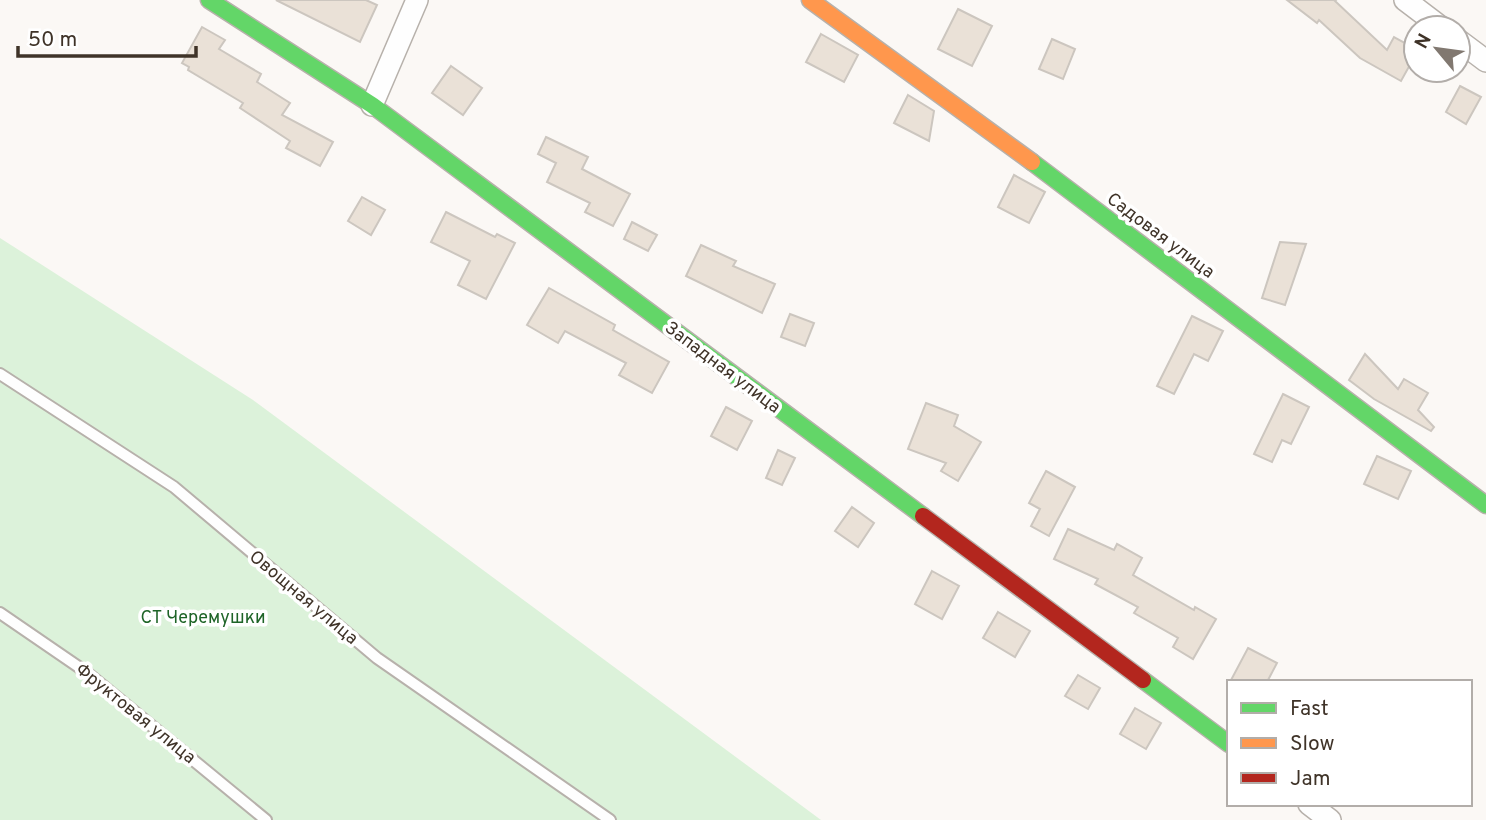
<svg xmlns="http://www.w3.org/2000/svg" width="1486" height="820" font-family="Overpass,sans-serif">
  <rect width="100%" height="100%" fill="#fbf8f5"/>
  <!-- green -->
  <path fill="#dcf2da" d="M0,238L253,400L821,820H0Z"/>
  <!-- building -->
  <g fill="#eae1d7" stroke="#ccc6bf" stroke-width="2">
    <path d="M276,0H366L377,5L360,42Z"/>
    <path d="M1287,0H1336L1335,1L1387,50L1394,37L1416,49V54L1401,81L1360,58L1319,20L1317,23Z"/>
    <path d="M958,9L992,26L972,66L938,49Z"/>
    <path d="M202,27L225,40L219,49L261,74L257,82L290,103L282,115L333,142L320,166L286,148L290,141L240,108L243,103L188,70L189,67L182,63Z"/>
    <path d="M821,34L858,55L844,82L806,62Z"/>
    <path d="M1052,39L1075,49L1063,79L1039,69Z"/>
    <path d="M451,66L482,88L463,115L432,93Z"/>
    <path d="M1460,86L1481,97L1466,124L1446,112Z"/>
    <path d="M908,95L934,111L929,141L894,123Z"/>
    <path d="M546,137L588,157L582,169L630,194L613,226L585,212L590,203L547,182L556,163L538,154Z"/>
    <path d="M1014,175L1045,192L1029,223L998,207Z"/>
    <path d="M362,197L385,210L371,235L348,221Z"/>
    <path d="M446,212L495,237L497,234L515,243L486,299L458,285L470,261L431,242Z"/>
    <path d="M632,222L657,235L648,251L624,239Z"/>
    <path d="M1280,242L1306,244L1285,305L1262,298Z"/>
    <path d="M701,245L736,261L733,266L775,284L762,313L686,276Z"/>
    <path d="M549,288L615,325L613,330L669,362L652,393L619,375L626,363L565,331L558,343L527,325Z"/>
    <path d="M790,314L814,323L805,346L781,337Z"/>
    <path d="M1192,316L1223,331L1208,361L1194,354L1174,394L1157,386Z"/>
    <path d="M1365,354L1398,389L1404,379L1428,393L1418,410L1434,427L1431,431L1374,399L1349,380Z"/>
    <path d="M1283,394L1309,407L1291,444L1282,440L1272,462L1254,454Z"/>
    <path d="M926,403L958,415L954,426L981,442L958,481L941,471L946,463L908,449Z"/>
    <path d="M726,407L752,421L737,450L711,436Z"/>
    <path d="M778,450L795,458L782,485L766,478Z"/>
    <path d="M1377,456L1411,471L1398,499L1364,484Z"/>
    <path d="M1046,471L1075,487L1049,536L1031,526L1040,509L1029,503Z"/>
    <path d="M852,507L874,523L858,547L835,531Z"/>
    <path d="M1068,529L1114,550L1117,544L1142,558L1133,575L1194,610L1195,607L1216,619L1193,659L1173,647L1178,638L1134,613L1138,607L1095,584L1098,579L1054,559Z"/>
    <path d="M932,571L959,586L942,619L915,604Z"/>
    <path d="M998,612L1030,631L1015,657L983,638Z"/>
    <path d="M1248,648L1277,663L1267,682H1230Z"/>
    <path d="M1078,675L1100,688L1088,709L1065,696Z"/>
    <path d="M1135,708L1161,723L1146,749L1120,734Z"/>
  </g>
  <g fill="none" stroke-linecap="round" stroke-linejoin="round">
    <!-- lane casing -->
    <g stroke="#b7b1ab" stroke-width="14">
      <g id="lane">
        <path d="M0,374L174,487L377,658L610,820"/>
        <path d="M0,613L86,672L266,820"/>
      </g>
    </g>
    <!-- street casing -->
    <g stroke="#b7b1ab" stroke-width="24">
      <g id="street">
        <path d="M1405,0L1442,28"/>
        <path d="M1458,40L1486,61"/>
        <path d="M372,105L417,0"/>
        <path d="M1309,804L1330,820"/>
      </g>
    </g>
    <!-- fast casing -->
    <g stroke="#b7b1ab" stroke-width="19">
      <g id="fast">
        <path d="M209,0L372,105L923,516"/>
        <path d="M1032,162L1486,505"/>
        <path d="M1143,680L1229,744"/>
      </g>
    </g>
    <!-- slow casing -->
    <g stroke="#b7b1ab" stroke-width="19">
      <path id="slow" d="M810,0L1032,162"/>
    </g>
    <!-- jam casing -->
    <g stroke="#b7b1ab" stroke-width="19">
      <path id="jam" d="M923,516L1143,680"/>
    </g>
    <!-- lane -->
    <use href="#lane" stroke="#fefefe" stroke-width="10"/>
    <!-- street -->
    <use href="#street" stroke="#fefefe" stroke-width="21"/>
    <!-- fast -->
    <use href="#fast" stroke="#63d668" stroke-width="16"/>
    <!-- slow -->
    <use href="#slow" stroke="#ff974d" stroke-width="16"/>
    <!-- jam -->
    <use href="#jam" stroke="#b3261e" stroke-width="16"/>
  </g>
  <g text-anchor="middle" stroke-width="7" stroke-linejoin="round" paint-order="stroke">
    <!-- street labels -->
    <g font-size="18" fill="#3f3328" stroke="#fff">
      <text transform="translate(1161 235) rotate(37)" y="6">Садовая улица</text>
      <text transform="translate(723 367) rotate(37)" y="6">Западная улица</text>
      <text transform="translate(304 597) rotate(40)" y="6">Овощная улица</text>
      <text transform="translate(136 713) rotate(39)" y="6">Фруктовая улица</text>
    </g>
    <!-- park labels -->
    <g font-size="18" fill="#1e6427" stroke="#fff">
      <text x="203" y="623">СТ Черемушки</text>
    </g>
  </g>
  <!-- legend -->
  <rect x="1227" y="680" width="245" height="126" fill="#ffffff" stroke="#b2ada9" stroke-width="2"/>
  <rect x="1241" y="703" width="35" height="10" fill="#63d668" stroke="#b2ada9" stroke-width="2"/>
  <text x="1290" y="715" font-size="21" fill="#3f3328">Fast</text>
  <rect x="1241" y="738" width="35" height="10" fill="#ff974d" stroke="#b2ada9" stroke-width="2"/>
  <text x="1290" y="750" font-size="21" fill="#3f3328">Slow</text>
  <rect x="1241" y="773" width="35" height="10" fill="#b3261e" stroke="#b2ada9" stroke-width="2"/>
  <text x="1290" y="785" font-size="21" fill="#3f3328">Jam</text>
  <!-- north arrow -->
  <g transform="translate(1437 49) rotate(299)"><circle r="33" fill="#ffffff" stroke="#b2ada9" stroke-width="2"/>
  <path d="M0-5L12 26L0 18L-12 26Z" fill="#817870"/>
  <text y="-10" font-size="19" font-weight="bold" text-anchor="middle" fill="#3f3328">N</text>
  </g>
  <!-- scale -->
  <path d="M18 46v10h178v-10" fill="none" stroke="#3f3328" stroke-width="3.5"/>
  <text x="28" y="46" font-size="21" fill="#3f3328" stroke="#ffffff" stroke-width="5" paint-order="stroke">50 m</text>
</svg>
